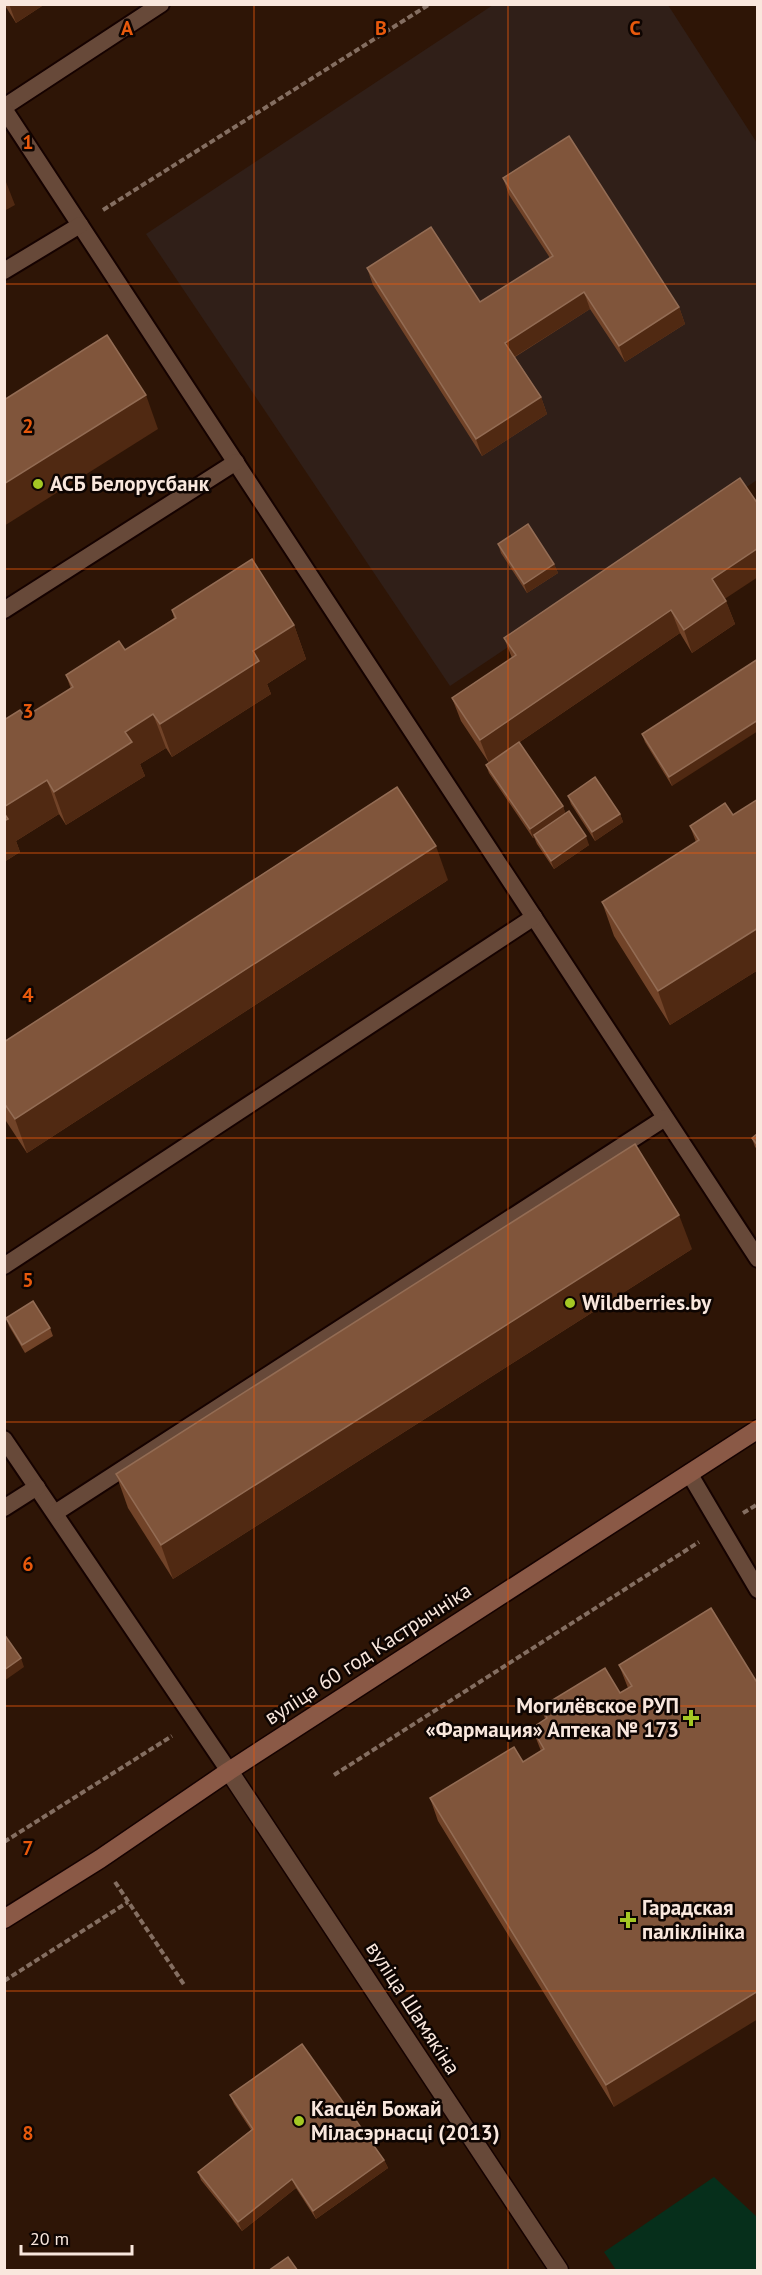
<svg xmlns="http://www.w3.org/2000/svg" width="762" height="2275" font-family="'PT Sans',sans-serif">
  <rect width="100%" height="100%" fill="#2e1506"/>
  <!-- education -->
  <path fill="#301f18" d="M493,5H668L757,143V480L450,686L146,234Z"/>
  <!-- green -->
  <path fill="#062f1b" d="M714,2177L757,2217V2270H616L604,2252Z"/>
  <g fill="none" stroke-linecap="round" stroke-linejoin="round">
    <!-- lane casing -->
    <g stroke="#150200" stroke-width="20">
      <g id="lane">
        <path d="M4,107L161,4"/>
        <path d="M4,109L758,1259"/>
        <path d="M4,271L80,225"/>
        <path d="M4,610L236,462"/>
        <path d="M4,1266L534,917"/>
        <path d="M4,1439L229,1771"/>
        <path d="M689,1473L758,1590"/>
        <path d="M4,1508L37,1487"/>
        <path d="M55,1513L665,1118"/>
      </g>
    </g>
    <!-- street casing -->
    <g stroke="#150200" stroke-width="21">
      <path id="street" d="M229,1771L559,2270"/>
    </g>
    <!-- secondary casing -->
    <g stroke="#150200" stroke-width="21">
      <path id="secondary" d="M4,1919L100,1859L229,1771L758,1429"/>
    </g>
    <!-- path -->
    <g stroke="#846e61" stroke-width="4" stroke-dasharray="6 3" stroke-linecap="butt">
      <path d="M103,210L430,4"/>
      <path d="M743,1513L758,1504"/>
      <path d="M334,1775L699,1542"/>
      <path d="M4,1842L172,1736"/>
      <path d="M115,1882L185,1986"/>
      <path d="M4,1981L128,1902"/>
    </g>
    <!-- lane -->
    <use href="#lane" stroke="#674939" stroke-width="16"/>
    <!-- street -->
    <use href="#street" stroke="#674939" stroke-width="18"/>
    <!-- secondary -->
    <use href="#secondary" stroke="#8a5946" stroke-width="18"/>
  </g>
  <!-- wall -->
  <g fill="#714328">
    <path d="M4,4H45L16,23Z"/>
    <path d="M503,178L679,307L685,324L625,362L590,309L515,357L541,397L547,414L482,456L373,285L367,268L480,302L550,258L509,195Z"/>
    <path d="M498,544L554,564L558,573L527,593L501,553Z"/>
    <path d="M725,599L735,624L692,653L680,633L489,763L461,721L452,698L512,658L504,638Z"/>
    <path d="M172,610L294,625L306,659L267,684L271,694L172,757L166,748L140,764L145,776L66,825L59,814L16,841L20,852L4,862L25,717L71,689L66,675L125,650L174,618Z"/>
    <path d="M758,659L672,786L645,742L642,734Z"/>
    <path d="M486,765L563,806L565,813L589,845L554,869L537,844L534,837L533,838L489,773Z"/>
    <path d="M568,796L620,814L623,822L595,841L571,804Z"/>
    <path d="M758,799V970L670,1025L614,936L602,902L696,842L690,826L733,815Z"/>
    <path d="M448,880L27,1153L4,1118V1042Z"/>
    <path d="M758,1133V1150L755,1147L752,1138Z"/>
    <path d="M692,1249L173,1579L128,1508L116,1474Z"/>
    <path d="M6,1318L50,1328L53,1336L25,1353L9,1326Z"/>
    <path d="M711,1608L614,2107L438,1821L430,1798L523,1762L541,1751L532,1728L545,1719L541,1707L620,1693L628,1688L619,1665Z"/>
    <path d="M230,2095L384,2160L388,2168L316,2219L296,2188L242,2231L201,2180L198,2172L251,2130L234,2104Z"/>
  </g>
  <!-- shaded-wall -->
  <g fill="#502912">
    <path d="M9,4H45L16,23Z"/>
    <path d="M4,177L15,205L4,211Z"/>
    <path d="M584,292L590,309L511,359L505,343Z"/>
    <path d="M679,307L685,324L625,362L619,346Z"/>
    <path d="M146,395L158,429L4,526V484Z"/>
    <path d="M541,397L547,414L482,456L476,439Z"/>
    <path d="M758,548V577L720,602L712,579Z"/>
    <path d="M554,564L558,573L527,593L524,584Z"/>
    <path d="M726,601L735,624L692,653L684,630Z"/>
    <path d="M671,610L680,633L489,763L480,740Z"/>
    <path d="M294,625L306,659L267,684L271,694L172,757L160,724L253,651Z"/>
    <path d="M153,714L166,748L140,764L145,776L66,825L54,792L125,732Z"/>
    <path d="M758,720V731L672,786L669,777Z"/>
    <path d="M47,780L59,814L16,841L20,852L4,862V807Z"/>
    <path d="M563,806L566,815L533,838L530,829Z"/>
    <path d="M620,814L623,822L595,841L592,832Z"/>
    <path d="M586,836L589,845L554,869L551,861Z"/>
    <path d="M436,846L448,880L27,1153L15,1119Z"/>
    <path d="M758,928V970L670,1025L658,991Z"/>
    <path d="M679,1215L692,1249L173,1579L161,1545Z"/>
    <path d="M21,1658L24,1667L4,1681V1670Z"/>
    <path d="M758,1991V2019L614,2107L606,2085Z"/>
    <path d="M384,2160L388,2168L316,2219L313,2211Z"/>
    <path d="M292,2179L296,2188L242,2231L238,2222Z"/>
  </g>
  <!-- building -->
  <g fill="#80553b" stroke="#936c54" stroke-width="1.5">
    <path d="M569,136L679,307L619,346L584,292L505,343L541,397L476,439L367,268L431,227L480,302L553,256L503,178Z"/>
    <path d="M107,335L146,395L4,484V400Z"/>
    <path d="M740,478L758,504V548L712,579L726,601L684,630L671,610L480,740L452,698L516,655L504,638Z"/>
    <path d="M528,524L554,564L524,584L498,544Z"/>
    <path d="M252,559L294,625L253,651L259,661L160,724L153,714L125,732L132,742L54,792L47,780L4,807V720L20,710L25,717L73,687L66,675L119,641L125,650L176,618L172,610Z"/>
    <path d="M758,659V720L669,777L642,734Z"/>
    <path d="M519,742L563,806L530,829L486,765Z"/>
    <path d="M595,777L620,814L592,832L568,796Z"/>
    <path d="M397,787L436,846L15,1119L4,1103V1042Z"/>
    <path d="M758,799V928L658,991L602,902L699,840L690,826L725,803L733,815Z"/>
    <path d="M569,811L586,836L551,861L534,835Z"/>
    <path d="M4,813L8,819L4,821Z"/>
    <path d="M758,1133V1146L752,1138Z"/>
    <path d="M635,1144L679,1215L161,1545L116,1474Z"/>
    <path d="M33,1301L50,1328L22,1345L6,1318Z"/>
    <path d="M711,1608L758,1684V1991L606,2085L430,1798L514,1747L523,1762L544,1749L532,1728L547,1718L541,1707L605,1668L620,1693L632,1686L619,1665Z"/>
    <path d="M4,1634L21,1658L4,1670Z"/>
    <path d="M302,2044L384,2160L313,2211L292,2179L238,2222L198,2172L253,2129L230,2095Z"/>
    <path d="M288,2257L298,2271H268Z"/>
  </g>
  <!-- grid -->
  <path fill="none" stroke="#e8590c" stroke-width="1.5" stroke-opacity="0.55" d="M254,4V2270M508,4V2270M4,284H758M4,569H758M4,853H758M4,1138H758M4,1422H758M4,1706H758M4,1991H758"/>
  <!-- markers -->
  <g fill="#a4c824" stroke="#0e0502" stroke-width="2">
    <circle cx="38" cy="484" r="6"/>
    <circle cx="570" cy="1303" r="6"/>
    <path d="M688 1709h6v6h6v6h-6v6h-6v-6h-6v-6h6z"/>
    <path d="M625 1911h6v6h6v6h-6v6h-6v-6h-6v-6h6z"/>
    <circle cx="299" cy="2121" r="6"/>
  </g>
  <g text-anchor="middle" stroke-width="5" stroke-linejoin="round" paint-order="stroke">
    <!-- poi labels -->
    <g font-size="21" font-weight="bold" fill="#f9e7dd" stroke="#0e0502" text-anchor="start">
      <text x="50" y="491">АСБ Белорусбанк</text>
      <text x="582" y="1310">Wildberries.by</text>
      <text x="679" y="1713" text-anchor="end">Могилёвское РУП<tspan x="679" dy="24">«Фармация» Аптека № 173</tspan></text>
      <text x="642" y="1915">Гарадская<tspan x="642" dy="24">паліклініка</tspan></text>
      <text x="311" y="2116">Касцёл Божай<tspan x="311" dy="24">Міласэрнасці (2013)</tspan></text>
    </g>
    <!-- street labels -->
    <g font-size="21" fill="#f9e7dd" stroke="#0e0502">
      <text transform="translate(368 1654) rotate(-33)" y="7">вуліца 60 год Кастрычніка</text>
      <text transform="translate(413 2008) rotate(57)" y="7">вуліца Шамякіна</text>
    </g>
  </g>
  <g font-size="20" text-anchor="middle" font-weight="bold" fill="#e8590c" stroke="#0e0502" stroke-width="5" stroke-linejoin="round" paint-order="stroke">
    <text x="127" y="35">A</text>
    <text x="381" y="35">B</text>
    <text x="635" y="35">C</text>
    <text x="28" y="149">1</text>
    <text x="28" y="433">2</text>
    <text x="28" y="718">3</text>
    <text x="28" y="1002">4</text>
    <text x="28" y="1287">5</text>
    <text x="28" y="1571">6</text>
    <text x="28" y="1855">7</text>
    <text x="28" y="2140">8</text>
  </g>
  <!-- border -->
  <rect width="762" height="2275" fill="none" stroke="#f9e7dd" stroke-width="12"/>
  <!-- scale -->
  <path d="M21 2245v9h111v-9" fill="none" stroke="#f9e7dd" stroke-width="3"/>
  <text x="30" y="2245" font-size="18" fill="#f9e7dd" stroke="#0e0502" stroke-width="4.5" paint-order="stroke">20 m</text>
</svg>
